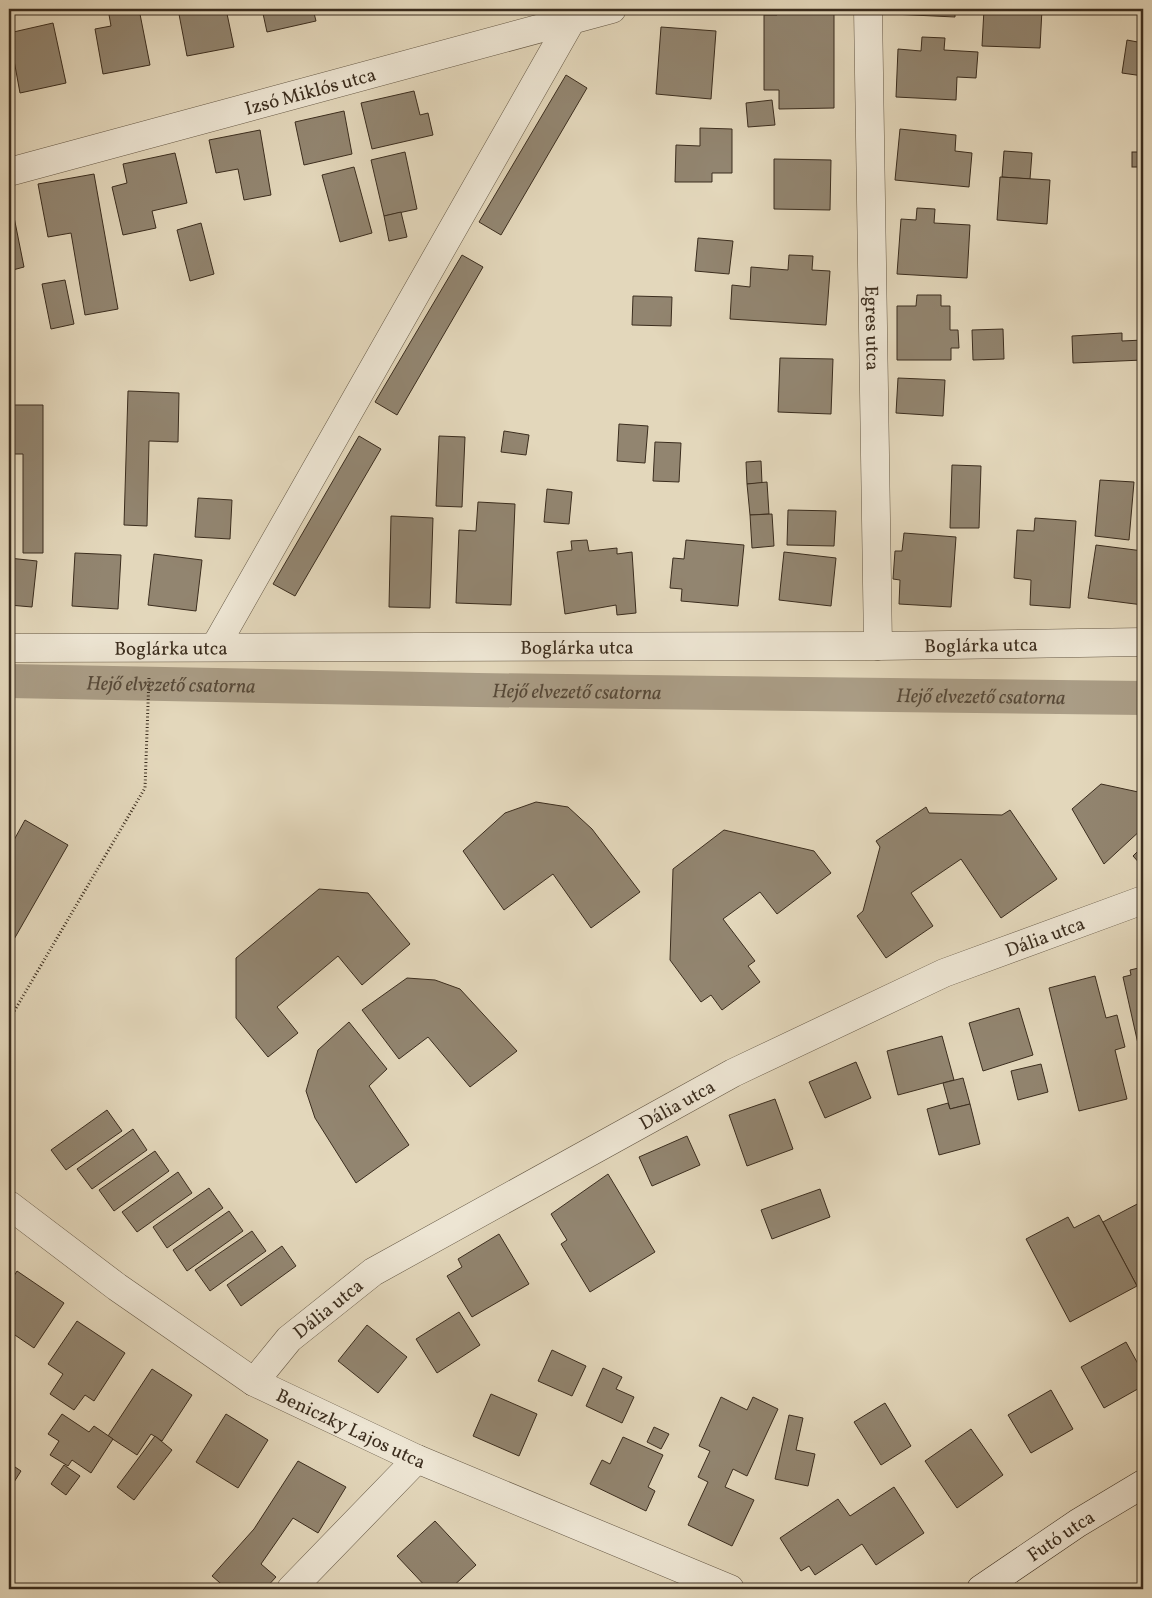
<svg xmlns="http://www.w3.org/2000/svg" width="1152" height="1598" font-family="Vollkorn,serif">
  <rect width="100%" height="100%" fill="#e3d7bb"/>
  <filter id="stains"><feTurbulence type="fractalNoise" baseFrequency=".004" numOctaves="4"/><feColorMatrix values="0 0 0 0 .2 0 0 0 0 .09 0 0 0 0 .02 0 0 0 .5 -.17"/></filter>
  <radialGradient id="worn" r=".72"><stop offset=".6" stop-color="#630" stop-opacity="0"/><stop offset="1" stop-color="#630" stop-opacity=".3"/></radialGradient>
  <g fill="none" stroke-linecap="round" stroke-linejoin="round">
    <!-- canal -->
    <path stroke="#aa9d86" stroke-width="34" id="s1" d="M9,681L477,690L1143,698"/>
  </g>
  <!-- building -->
  <g fill="#928570" stroke="#3b2d1e">
    <path d="M108,9H139L150,65L103,74L95,29L111,26Z"/>
    <path d="M178,9H226L234,47L187,56Z"/>
    <path d="M262,9H313L316,21L267,32Z"/>
    <path d="M777,9H834V108L779,109V90H764V15H777Z"/>
    <path d="M893,9H955V17L892,14Z"/>
    <path d="M984,9H1042L1040,48L982,46Z"/>
    <path d="M53,23L66,83L20,93L9,33Z"/>
    <path d="M661,27L716,31L711,99L656,94Z"/>
    <path d="M922,37L945,38L944,50L978,52L976,78L957,77L956,100L896,97L898,49L921,51Z"/>
    <path d="M1127,40L1143,43V76L1122,73Z"/>
    <path d="M566,75L587,88L501,235L479,222Z"/>
    <path d="M414,91L420,115L428,113L433,135L372,149L361,103Z"/>
    <path d="M772,100L775,125L748,127L746,103Z"/>
    <path d="M344,111L352,154L304,165L295,122Z"/>
    <path d="M700,128L732,129V173H712V182H675L676,145L700,146Z"/>
    <path d="M900,129L956,135L955,151L972,153L969,187L895,180Z"/>
    <path d="M260,130L271,195L244,200L238,169L216,173L209,140Z"/>
    <path d="M1004,151L1032,153L1030,179L1002,177Z"/>
    <path d="M405,152L417,209L384,216L371,160Z"/>
    <rect x="1132" y="152" width="11" height="15"/>
    <path d="M175,153L187,203L152,211L156,228L123,235L112,187L127,183L123,164Z"/>
    <path d="M774,159L831,160L830,210L774,209Z"/>
    <path d="M354,167L372,233L340,242L322,175Z"/>
    <path d="M94,174L118,309L85,315L71,233L48,237L38,184Z"/>
    <path d="M1000,177L1050,180L1047,224L997,220Z"/>
    <path d="M10,197L24,267L9,271V198Z"/>
    <path d="M917,208L935,209L934,223L970,225L967,278L897,274L901,219L916,220Z"/>
    <path d="M401,212L407,237L389,241L384,216Z"/>
    <path d="M201,223L214,274L190,281L177,230Z"/>
    <path d="M698,238L733,241L729,274L695,271Z"/>
    <path d="M462,255L483,267L397,415L375,402Z"/>
    <path d="M789,255L813,256L812,270L830,271L826,325L730,319L732,285L750,287L751,267L788,270Z"/>
    <path d="M65,280L74,324L51,329L42,284Z"/>
    <path d="M917,295H941V306H950V330H958L959,348H951V360H897V306H916Z"/>
    <path d="M633,296L672,297L671,326L632,325Z"/>
    <path d="M1003,329L1004,359L973,360L972,330Z"/>
    <path d="M1122,333V341L1143,340V360L1073,363L1072,336Z"/>
    <path d="M780,358L833,359L831,414L778,412Z"/>
    <path d="M898,378L945,380L943,416L896,413Z"/>
    <path d="M128,391L179,393L178,442L149,441L147,526L124,525Z"/>
    <path d="M9,405H43V553H23V454H9Z"/>
    <path d="M619,424L648,426L645,463L617,461Z"/>
    <path d="M504,431L529,435L526,455L501,452Z"/>
    <path d="M359,436L381,449L295,596L273,584Z"/>
    <path d="M439,436L465,437L462,507L436,506Z"/>
    <path d="M655,442L681,443L679,482L653,481Z"/>
    <path d="M761,461L762,483L747,484L746,462Z"/>
    <path d="M952,465L981,466L979,528H950Z"/>
    <path d="M1100,480L1134,482L1129,540L1095,536Z"/>
    <path d="M767,482L769,514L750,515L747,484Z"/>
    <path d="M547,489L572,492L569,524L544,522Z"/>
    <path d="M198,498L232,500L230,539L195,537Z"/>
    <path d="M478,502L515,504L511,605L456,603L459,530L476,531Z"/>
    <path d="M788,510L836,511L834,546L787,545Z"/>
    <path d="M772,514L774,546L752,548L750,515Z"/>
    <path d="M391,516L433,518L430,608L389,607Z"/>
    <path d="M1035,518L1076,521L1070,608L1030,605L1031,580L1014,578L1017,530L1034,531Z"/>
    <path d="M904,533L956,537L951,607L899,604L900,580L893,579L895,551H902Z"/>
    <path d="M587,540L589,551L617,548V554L632,552L636,613L617,615L616,605L565,614L557,552L572,550L571,541Z"/>
    <path d="M686,540L744,545L738,606L681,601L682,589L670,588L673,558L684,559Z"/>
    <path d="M1096,545L1143,551V605L1088,598Z"/>
    <path d="M784,552L836,558L831,606L779,600Z"/>
    <path d="M75,553L121,555L118,609L72,606Z"/>
    <path d="M154,554L202,560L196,611L148,605Z"/>
    <path d="M9,558L37,561L32,607L9,605Z"/>
    <path d="M1101,784L1143,793V828L1104,864L1072,809Z"/>
    <path d="M536,802L568,807L592,829L640,892L591,928L553,874L504,910L463,851L505,813Z"/>
    <path d="M926,807L929,813L1002,815L1010,810L1057,879L1001,918L961,859L911,893L933,926L886,958L857,916L863,911L880,847L876,841Z"/>
    <path d="M25,820L68,845L9,948V849Z"/>
    <path d="M724,830L814,851L831,873L777,914L760,892L723,919L755,961L748,966L760,982L722,1010L711,995L701,1002L670,960L673,869Z"/>
    <path d="M1143,846V867L1133,856Z"/>
    <path d="M319,889L368,893L410,944L362,985L338,956L277,1007L298,1033L268,1057L236,1018V958Z"/>
    <path d="M1141,961H1143V1066L1123,977L1131,975L1130,970L1143,967Z"/>
    <path d="M1095,976L1106,1018L1117,1015L1125,1047L1115,1050L1127,1099L1079,1111L1049,988Z"/>
    <path d="M407,978L435,980L460,989L517,1051L470,1087L428,1037L399,1059L362,1010Z"/>
    <path d="M1019,1008L1033,1055L983,1071L969,1023Z"/>
    <path d="M349,1022L387,1069L369,1086L409,1145L356,1183L315,1118L306,1091L318,1050Z"/>
    <path d="M942,1036L954,1080L898,1095L887,1051Z"/>
    <path d="M856,1062L871,1098L825,1118L809,1082Z"/>
    <path d="M1041,1064L1048,1092L1018,1100L1011,1071Z"/>
    <path d="M963,1078L970,1104L950,1109L943,1083Z"/>
    <path d="M775,1099L793,1149L747,1166L729,1115Z"/>
    <path d="M948,1103L950,1109L970,1104L980,1144L939,1155L927,1109Z"/>
    <path d="M107,1110L122,1131L66,1170L51,1150Z"/>
    <path d="M133,1129L147,1150L92,1189L77,1169Z"/>
    <path d="M687,1136L700,1165L652,1186L639,1157Z"/>
    <path d="M155,1151L169,1171L114,1211L99,1190Z"/>
    <path d="M178,1172L192,1193L137,1232L122,1212Z"/>
    <path d="M608,1174L655,1252L590,1292L561,1244L567,1240L551,1214Z"/>
    <path d="M209,1188L223,1208L167,1248L153,1227Z"/>
    <path d="M820,1189L830,1217L772,1239L761,1210Z"/>
    <path d="M1143,1201V1283L1137,1286L1103,1222Z"/>
    <path d="M229,1211L243,1231L187,1271L173,1250Z"/>
    <path d="M1099,1215L1137,1286L1070,1322L1026,1239L1068,1217L1074,1228Z"/>
    <path d="M252,1231L266,1251L210,1291L195,1270Z"/>
    <path d="M499,1234L529,1284L472,1317L447,1276L462,1267L458,1259Z"/>
    <path d="M282,1246L296,1266L241,1306L227,1285Z"/>
    <path d="M17,1271L64,1303L34,1348L9,1331V1284Z"/>
    <path d="M459,1312L480,1345L437,1373L416,1339Z"/>
    <path d="M77,1321L125,1353L94,1401L85,1395L74,1410L50,1394L63,1374L48,1364Z"/>
    <path d="M367,1325L407,1357L378,1393L338,1361Z"/>
    <path d="M1126,1342L1143,1373V1386L1104,1408L1081,1367Z"/>
    <path d="M552,1350L586,1366L572,1396L538,1381Z"/>
    <path d="M603,1368L622,1377L616,1389L634,1397L622,1423L586,1406Z"/>
    <path d="M152,1369L192,1395L162,1441L151,1434L137,1455L108,1436Z"/>
    <path d="M1051,1390L1073,1429L1031,1453L1008,1415Z"/>
    <path d="M491,1394L537,1414L519,1456L473,1436Z"/>
    <path d="M721,1397L747,1410L753,1397L778,1409L747,1476L733,1469L725,1487L754,1500L732,1546L688,1525L708,1482L698,1477L710,1451L699,1446Z"/>
    <path d="M885,1403L911,1446L881,1465L854,1422Z"/>
    <path d="M62,1414L89,1432L94,1426L113,1439L91,1473L72,1460L68,1466L50,1455L59,1441L48,1434Z"/>
    <path d="M226,1414L268,1440L238,1488L196,1462Z"/>
    <path d="M789,1415L803,1418L796,1450L815,1454L808,1486L775,1479Z"/>
    <path d="M654,1427L669,1434L661,1449L647,1442Z"/>
    <path d="M971,1429L1003,1475L957,1508L925,1461Z"/>
    <path d="M155,1436L172,1450L134,1500L117,1487Z"/>
    <path d="M623,1437L663,1455L648,1487L655,1491L646,1511L590,1484L602,1460L610,1464Z"/>
    <path d="M298,1461L346,1487L318,1533L293,1518L261,1564L276,1577L265,1589H227L212,1576L254,1529Z"/>
    <path d="M9,1463L21,1471L9,1490Z"/>
    <path d="M64,1465L80,1476L66,1495L51,1484Z"/>
    <path d="M894,1487L924,1533L876,1565L862,1544L815,1575L809,1566L801,1571L780,1538L838,1499L850,1516Z"/>
    <path d="M435,1521L476,1565L450,1589H428L397,1556Z"/>
  </g>
  <g fill="none" stroke-linecap="round" stroke-linejoin="round">
    <!-- street casing -->
    <g stroke="#655845" stroke-width="29">
      <g id="street">
        <path id="s2" d="M868,9L878,646"/>
        <path id="s3" d="M9,172L612,9"/>
        <path d="M215,647L572,19"/>
        <path id="s4" d="M9,648L878,646L1143,642"/>
        <path id="s5" d="M9,1205L117,1287L254,1382L417,1459L730,1589"/>
        <path id="s6" d="M254,1382L289,1339L373,1272L733,1073L944,973L1143,900"/>
        <path d="M291,1589L417,1459"/>
      </g>
    </g>
    <!-- secondary casing -->
    <g stroke="#3b2d1e" stroke-width="29">
      <g id="secondary">
        <path id="s7" d="M981,1589L1078,1523L1143,1484"/>
      </g>
    </g>
    <!-- path -->
    <path stroke="#3b2d1e" stroke-width="3" stroke-dasharray="1 2.5" stroke-linecap="butt" d="M9,1020L145,788L149,677"/>
    <!-- street -->
    <use href="#street" stroke="#ede5d3" stroke-width="28"/>
    <!-- secondary -->
    <use href="#secondary" stroke="#ede5d3" stroke-width="28"/>
  </g>
  <g text-anchor="middle" stroke-width="5" stroke-linejoin="round" paint-order="stroke">
    <!-- street labels -->
    <g font-size="19" fill="#3b2d1e" stroke="#ede5d3">
      <text dy="7" stroke="none"><textPath href="#s3" startOffset="312">Izsó Miklós utca</textPath></text>
      <text dy="7" stroke="none"><textPath href="#s2" startOffset="319">Egres utca</textPath></text>
      <text dy="7" stroke="none"><textPath href="#s4" startOffset="972">Boglárka utca</textPath></text>
      <text dy="7" stroke="none"><textPath href="#s4" startOffset="568">Boglárka utca</textPath></text>
      <text dy="7" stroke="none"><textPath href="#s4" startOffset="162">Boglárka utca</textPath></text>
      <text dy="7" stroke="none"><textPath href="#s6" startOffset="915">Dália utca</textPath></text>
      <text dy="7" stroke="none"><textPath href="#s6" startOffset="510">Dália utca</textPath></text>
      <text dy="7" stroke="none"><textPath href="#s6" startOffset="105">Dália utca</textPath></text>
      <text dy="7" stroke="none"><textPath href="#s5" startOffset="410">Beniczky Lajos utca</textPath></text>
      <text dy="7" stroke="none"><textPath href="#s7" startOffset="96">Futó utca</textPath></text>
    </g>
    <!-- water labels -->
    <g font-size="20" font-style="italic" fill="#574938" stroke="#ede5d3">
      <text dy="7" stroke="none"><textPath href="#s1" startOffset="162">Hejő elvezető csatorna</textPath></text>
      <text dy="7" stroke="none"><textPath href="#s1" startOffset="568">Hejő elvezető csatorna</textPath></text>
      <text dy="7" stroke="none"><textPath href="#s1" startOffset="972">Hejő elvezető csatorna</textPath></text>
    </g>
  </g>
  <!-- margin -->
  <rect width="1152" height="1598" fill="none" stroke="#e3d7bb" stroke-width="30"/>
  <rect x="10" y="10" width="1132" height="1578" fill="none" stroke="#3b2d1e" stroke-width="2.5"/>
  <rect x="15" y="15" width="1122" height="1568" fill="none" stroke="#3b2d1e"/>
  <rect width="100%" height="100%" filter="url(#stains)"/>
  <rect width="100%" height="100%" fill="url(#worn)"/>
</svg>
